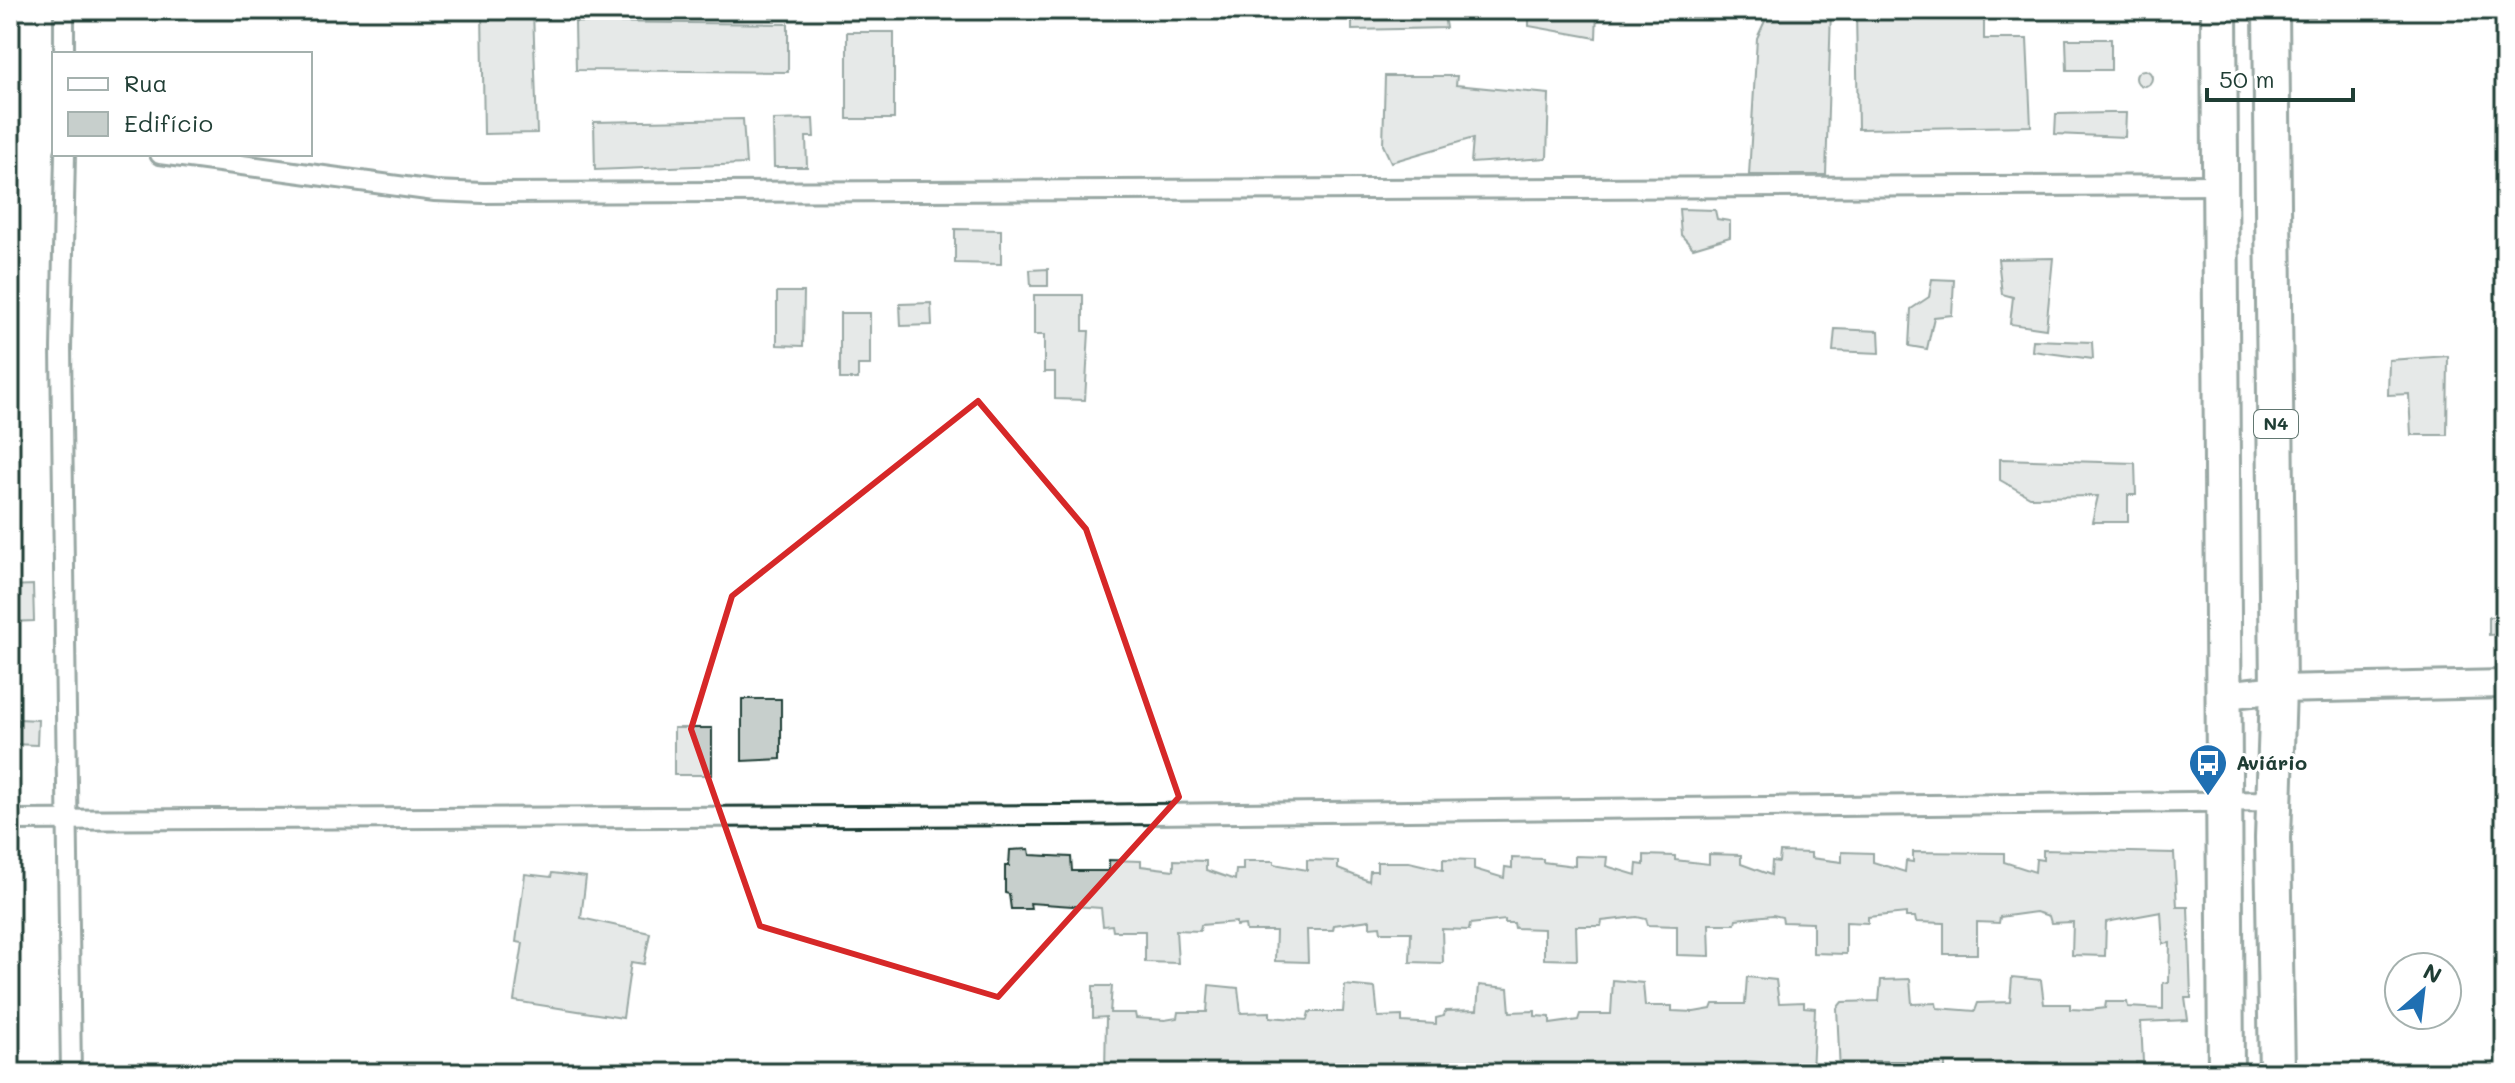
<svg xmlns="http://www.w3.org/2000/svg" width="2515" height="1083" font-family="Mali,sans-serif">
  <rect width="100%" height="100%" fill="#fff"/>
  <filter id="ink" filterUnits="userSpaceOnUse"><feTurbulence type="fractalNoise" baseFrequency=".0125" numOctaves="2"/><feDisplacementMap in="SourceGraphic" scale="16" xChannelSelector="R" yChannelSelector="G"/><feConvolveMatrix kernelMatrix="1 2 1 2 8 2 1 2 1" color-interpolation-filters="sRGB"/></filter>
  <g filter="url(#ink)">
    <!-- building -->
    <g fill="#c7cfcc" stroke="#1f3d34" stroke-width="2">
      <path d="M482,10H533L537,133L484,134Z"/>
      <path d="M1443,10L1446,28L1352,30V14Z"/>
      <path d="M1529,10H1597L1596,38L1529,26Z"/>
      <path d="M1770,10H1831L1826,175H1749L1757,38Z"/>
      <path d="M1856,10H1984V39H2027L2031,126L1858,129Z"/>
      <path d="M575,22L788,24V72L576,70Z"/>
      <rect x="847" y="32" width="47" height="87"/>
      <path d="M2066,39H2111V70H2067Z"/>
      <circle cx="2144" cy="78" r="8"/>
      <path d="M1385,76H1457L1456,85L1549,94L1547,158L1471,163L1473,138L1391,162L1383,145Z"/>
      <path d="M2110,113H2126L2125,137L2055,134L2056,114Z"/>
      <path d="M743,119L746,164L595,170L594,122Z"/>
      <path d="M813,119L814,137H806L807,167H774L773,120Z"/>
      <path d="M1679,209L1715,210L1717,219L1730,221V237L1693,248L1681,235Z"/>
      <path d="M955,229L1001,230V264L955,263Z"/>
      <path d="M2053,258L2046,329L2010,324L2013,297L2002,294L1998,259Z"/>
      <path d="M1048,269V286H1031L1030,270Z"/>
      <path d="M1932,279L1954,280L1952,315L1934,317L1927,349L1909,346L1911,309L1929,297Z"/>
      <path d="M777,292H804L803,346L777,345Z"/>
      <path d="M1034,295H1083V331H1089L1085,400L1055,399V372H1044V335H1034Z"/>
      <path d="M931,303L932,325L901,326L900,304Z"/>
      <path d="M840,313H870V365H858V379H840Z"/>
      <path d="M1835,329L1879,331L1880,353L1833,351Z"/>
      <path d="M2033,340L2092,342L2093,359L2032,351Z"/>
      <path d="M2448,356L2447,435H2411L2409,394L2388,395L2389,360Z"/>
      <path d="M2000,459L2135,463L2136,495H2128V522H2092L2098,496L2030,497L2000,480Z"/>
      <path d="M33,585L34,621L10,622V586Z"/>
      <path d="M2505,616V634L2489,635V617Z"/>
      <path d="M742,699H781V759L742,761Z"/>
      <path d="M19,719L38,720L37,745L10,744V726H19Z"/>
      <rect x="674" y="728" width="38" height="47"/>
      <path d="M1029,849L1030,855L1071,857L1072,871H1109V860L1141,861V866L1174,870V860L1206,861V870L1235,880L1236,870H1243V861H1274V864L1307,870V860L1338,861V869L1369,881L1370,871H1377V862H1409L1443,870V859L1474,860V869L1504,878L1505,867L1512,868V858L1543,859V862L1575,866V856L1607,857L1606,866L1636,875L1637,864L1644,865V855L1675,856V860L1709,864V854L1741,855V864L1771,875L1772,861L1779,862L1780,852L1811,853V858L1842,862V852L1873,853V862L1905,872L1906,861L1913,862V852L2004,853V862L2035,872L2036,859L2043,860V850L2174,853L2177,907H2188L2191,998H2185L2188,1020L2141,1022L2143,1062H2136V1073H2047L2046,1066L2039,1062H2007V1073H1975L1974,1063H1945V1073H1913V1065L1906,1064V1061H1872V1073L1840,1072L1837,1008L1842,1002L1879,1001L1881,980L1910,979L1912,1004L1936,1003L1937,1008L1975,1011L1978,1003L2010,1002L2012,977L2041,980L2044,1004H2070V1009L2089,1010L2105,1008L2106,1002H2127L2128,1007L2163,1009V983L2169,982L2170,943L2163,944L2161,912L2106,922L2105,956L2072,955L2073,922L2051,923L2049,916L2036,912L2000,917L1999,923L1977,922V954H1944V923L1916,922L1915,917H1906V913L1868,917V923L1846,922V954L1813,953V923L1783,922L1782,917L1773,915L1736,919L1735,924H1709L1710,956L1677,955V926L1648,925L1646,919L1637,917L1602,921L1601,926H1576L1577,960L1544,959V929L1515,928L1514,923H1505V920L1470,924L1469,930L1442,929L1443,963L1410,962L1411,932H1381L1380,926L1370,927V920L1334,925L1333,930H1307L1308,962L1275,961L1276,931H1246L1245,925L1236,926V922L1201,925L1200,931L1176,930L1178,963L1145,962V931H1113L1112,925L1103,926L1101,908L1030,903L1031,909H1011L1009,894L1005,893V866H1009L1010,850Z"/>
      <path d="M552,873L586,877L581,918L650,933L644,964L631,962L623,1018L514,1001L523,943L516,942L525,874L551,877Z"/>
      <path d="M1747,977L1776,980L1779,1003L1804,1002V1007L1815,1008L1812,1073H1780V1064L1749,1061L1742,1063V1073H1710V1065H1680V1073H1648V1068L1616,1063V1073H1504V1070L1299,1073L1278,1070V1073H1105L1106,1017L1093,1018V986H1112L1110,1013H1135L1136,1018L1165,1020L1177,1018L1178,1012H1207L1209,985L1238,988L1241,1013L1270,1012V1017L1307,1020L1309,1012H1343L1345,985L1375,988L1378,1017L1402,1016V1022L1436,1024V1018L1444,1016L1445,1011L1477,1010L1479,985L1508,988L1510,1012L1535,1011V1016L1550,1017V1024L1578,1020L1580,1014H1611L1613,980L1643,983L1645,1006H1672V1011L1694,1012L1711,1009L1713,1004H1745Z"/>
    </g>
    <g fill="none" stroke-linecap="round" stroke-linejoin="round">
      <!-- street casing -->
      <g stroke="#1f3d34" stroke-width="24">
        <g id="street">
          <path d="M64,10V54"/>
          <path d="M65,154L61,349L71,1073"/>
          <path d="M160,154L435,191L483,193L2220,185"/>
          <path d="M10,820L1069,815L2273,801"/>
        </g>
      </g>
      <!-- secondary casing -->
      <g stroke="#1f3d34" stroke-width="32">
        <path id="secondary" d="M2225,695L2278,689L2505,684"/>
      </g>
      <!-- highway casing -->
      <g stroke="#1f3d34" stroke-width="40">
        <g id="highway">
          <path d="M2219,10L2226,1073"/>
          <path d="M2271,10L2278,689L2273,838L2277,1073"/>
        </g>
      </g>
      <!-- street -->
      <use href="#street" stroke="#fff" stroke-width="18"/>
      <!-- secondary -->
      <use href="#secondary" stroke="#fff" stroke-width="26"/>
      <!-- highway -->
      <use href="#highway" stroke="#fff" stroke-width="34"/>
    </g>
  </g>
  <!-- marked area -->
  <path d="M0 0H2515V1083H0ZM978,401L1086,529L1179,797L998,997L760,926L691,729L732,596Z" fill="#fff" fill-opacity=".55" fill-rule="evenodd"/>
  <path fill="none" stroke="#d62828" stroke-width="6" stroke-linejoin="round" d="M978,401L1086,529L1179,797L998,997L760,926L691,729L732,596Z"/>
  <!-- icons -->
  <defs>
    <g id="bus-pin" transform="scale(2)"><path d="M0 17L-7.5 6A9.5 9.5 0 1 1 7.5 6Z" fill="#1f6fb2" stroke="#fff"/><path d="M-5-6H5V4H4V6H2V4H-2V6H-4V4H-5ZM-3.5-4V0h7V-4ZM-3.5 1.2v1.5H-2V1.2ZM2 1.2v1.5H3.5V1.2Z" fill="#fff"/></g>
  </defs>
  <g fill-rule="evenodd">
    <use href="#bus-pin" x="2208" y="763"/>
  </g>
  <g text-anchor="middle" stroke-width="6" stroke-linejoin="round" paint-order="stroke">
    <!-- shield labels -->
    <rect fill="#fff" stroke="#627771" stroke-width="2" x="2254" y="410" width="44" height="28" rx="6"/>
    <g font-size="18" font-weight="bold" fill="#1f3d34">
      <text x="2276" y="430">N4</text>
    </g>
    <!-- poi labels -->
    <g font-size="20" font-weight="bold" fill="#1f3d34" stroke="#fff" text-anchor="start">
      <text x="2236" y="770">Aviário</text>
    </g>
  </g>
  <!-- margin -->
  <rect width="2515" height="1083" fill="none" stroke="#fff" stroke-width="40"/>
  <rect x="20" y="20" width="2475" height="1043" fill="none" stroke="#1f3d34" stroke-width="3" filter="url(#ink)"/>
  <!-- legend -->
  <rect x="52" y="52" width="260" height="104" fill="#ffffff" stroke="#a5b1ae" stroke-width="2"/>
  <rect x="68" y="78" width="40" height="12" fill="#ffffff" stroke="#a5b1ae" stroke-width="2"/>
  <text x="124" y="92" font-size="24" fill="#1f3d34">Rua</text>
  <rect x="68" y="112" width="40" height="24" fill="#c7cfcc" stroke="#a5b1ae" stroke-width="2"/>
  <text x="124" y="132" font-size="24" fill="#1f3d34">Edifício</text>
  <!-- north arrow -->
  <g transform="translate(2423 991) rotate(28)"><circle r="38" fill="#ffffff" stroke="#a5b1ae" stroke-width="2"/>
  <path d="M0-6L14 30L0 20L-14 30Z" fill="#1f6fb2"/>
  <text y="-12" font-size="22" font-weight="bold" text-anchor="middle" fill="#1f3d34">N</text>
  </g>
  <!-- scale -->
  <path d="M2207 88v12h146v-12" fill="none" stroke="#1f3d34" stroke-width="4"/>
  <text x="2219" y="88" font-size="24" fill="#1f3d34" stroke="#ffffff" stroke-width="6" paint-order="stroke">50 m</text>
</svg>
